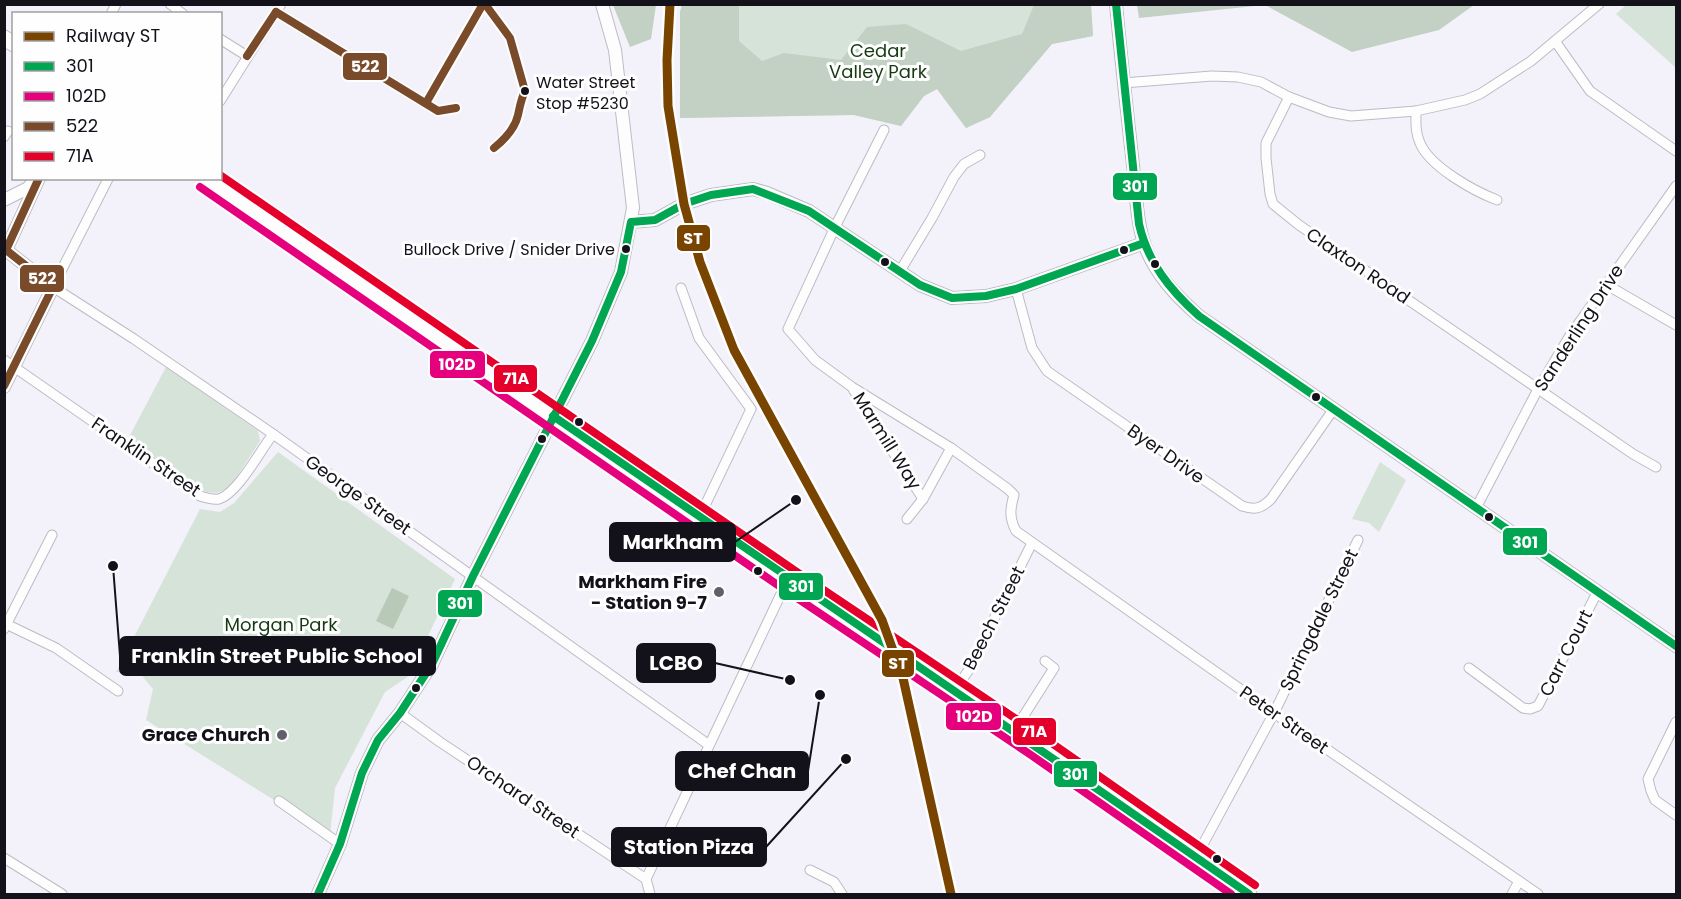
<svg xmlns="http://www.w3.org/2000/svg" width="1681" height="899" font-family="Poppins,sans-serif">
  <rect width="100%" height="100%" fill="#f3f2fa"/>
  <!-- green -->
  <g fill="#d6e3d8">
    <path d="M682,5H1091L1093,36L1052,44L990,117L966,128L937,89L924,96L901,126L854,115L680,118V12Z"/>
    <path d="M1626,5H1676V68L1616,14Z"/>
    <path d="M166,367L258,431L260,441L230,487L217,493L206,492L128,439Z"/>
    <path d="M278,452L455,579L409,676L385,692L335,788L330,835L146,720L153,689L139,672H116L200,509L220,512L234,503Z"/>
    <path d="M1380,462L1406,480L1379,532L1369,523L1352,519Z"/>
  </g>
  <!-- forest -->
  <g fill="#c3d0c4">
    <path d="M613,5H656L651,39L630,47Z"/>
    <path d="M682,5H739V41L762,61L784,53L841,60L867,27L906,24L961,51L1022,34L1034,5H1091L1093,36L1052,44L990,117L966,128L937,89L924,96L901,126L854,115L680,118V12Z"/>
    <path d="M1137,5V4L1474,5L1439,30L1352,52L1265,5L1139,18Z"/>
  </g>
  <!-- water -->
  <path fill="#b8c9b8" d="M392,588L409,596L393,629L376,621Z"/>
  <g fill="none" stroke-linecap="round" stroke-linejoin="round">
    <!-- minor casing -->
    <g stroke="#bdbbc3" stroke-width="11">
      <g id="minor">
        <path d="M170,4L183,14"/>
        <path d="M276,12L438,111L456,108"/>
        <path d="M111,14L116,4"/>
        <path d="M220,39L247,56"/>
        <path d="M1555,41L1590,91L1676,151"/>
        <path d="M1123,83L1212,76L1238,77L1261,82L1289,97L1329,112L1351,116L1416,111L1465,100L1480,94L1531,61L1599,4"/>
        <path d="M1289,97L1266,143V158L1270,194L1273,204L1299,225L1633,454L1656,467"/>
        <path d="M220,101L281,4"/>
        <path d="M1416,111C1416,122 1415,132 1420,143C1430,167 1474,191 1497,200"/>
        <path d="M884,130L835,227L788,329L815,360L852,387L951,448L1008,489L1014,495C1010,509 1009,518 1016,531L1274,713L1538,894"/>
        <path d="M4,137L8,131"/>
        <path d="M108,179L53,287L134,339L273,434L709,745"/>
        <path d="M900,271L932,218L954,177L964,164L980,155"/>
        <path d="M1607,285L1676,325"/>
        <path d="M681,288L699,338L751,409L700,516"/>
        <path d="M1016,289L1032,348L1047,371L1242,506C1255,510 1261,509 1271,499L1333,410"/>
        <path d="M4,360L200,496C206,498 212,500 219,499C238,493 260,451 273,434"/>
        <path d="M853,389L923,499"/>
        <path d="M1476,508L1538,389L1569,337L1676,186"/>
        <path d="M907,519L923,499L951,448"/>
        <path d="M4,623L56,648L118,691"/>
        <path d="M4,629L52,535"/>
        <path d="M1469,668L1523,708L1530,709L1538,706L1598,591"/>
        <path d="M954,692L968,671L1032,543"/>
        <path d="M400,713L440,742L646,879"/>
        <path d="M1676,722L1648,779L1651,791L1655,800L1676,815"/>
        <path d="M1014,731L1054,668L1045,661"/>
        <path d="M279,801L340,844"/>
        <path d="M4,858L62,894"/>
        <path d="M1195,859L1274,713L1358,540"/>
        <path d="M810,870L834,882L842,894"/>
        <path d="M650,894L646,879L788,579"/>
        <path d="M1512,894L1519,881"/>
      </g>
    </g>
    <!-- tertiary casing -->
    <g stroke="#bdbbc3" stroke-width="14">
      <g id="tertiary">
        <path d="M1116,4C1121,58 1127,112 1133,165C1136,190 1136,219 1144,243C1154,273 1176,296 1199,316L1676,646"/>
        <path d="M4,200L28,188L36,179"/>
        <path d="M631,222L655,220L684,204L711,195L753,189L767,193L809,211L920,285L952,298L986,296L1016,289L1144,243"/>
        <path d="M4,387L53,287L6,250L39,178"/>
        <path d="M318,894L340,844L362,773L378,740L400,713L432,664L473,576L592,341L621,272L633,208L615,50L602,4"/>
      </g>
    </g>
    <!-- primary casing -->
    <g stroke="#bdbbc3" stroke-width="17">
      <g id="primary">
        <path d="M4,38L14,44"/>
        <path d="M206,178L788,579L1037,746L1249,894"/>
      </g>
    </g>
    <!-- minor -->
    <use href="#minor" stroke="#fdfdfe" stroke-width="9"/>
    <!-- tertiary -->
    <use href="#tertiary" stroke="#fdfdfe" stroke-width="12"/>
    <!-- primary -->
    <use href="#primary" stroke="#fdfdfe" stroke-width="15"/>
    <!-- bus-1 casing -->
    <g stroke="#fefefe" stroke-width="12">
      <g id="bus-1">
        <path d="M1116,4L1139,224C1148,263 1170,290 1199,316L1676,646"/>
        <path d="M553,416C784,576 1018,733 1249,894"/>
        <path d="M318,894L340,844L362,773L378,740L400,713L432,664L473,576L592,341L621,272L631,222L655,220L684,204L711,195L753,189L809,211L920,285L952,298L986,296L1016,289L1144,243"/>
      </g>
    </g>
    <!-- bus-2 casing -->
    <g stroke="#fefefe" stroke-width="12">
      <path id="bus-2" d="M200,187L782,588L1031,755L1231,894"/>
    </g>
    <!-- bus-3 casing -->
    <g stroke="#fefefe" stroke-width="12">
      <g id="bus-3">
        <path d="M485,4L510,38L525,91C521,99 520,106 518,115C515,129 504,140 494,148"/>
        <path d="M276,12L438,111L456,108"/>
        <path d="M247,56L276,12"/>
        <path d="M426,103L483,4"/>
        <path d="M4,386L53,287L6,250L39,178"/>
      </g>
    </g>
    <!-- bus-4 casing -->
    <g stroke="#fefefe" stroke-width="12">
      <path id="bus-4" d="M220,175L794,570L1043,737L1255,885"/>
    </g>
    <!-- bus-1 -->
    <use href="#bus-1" stroke="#00a651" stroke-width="8"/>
    <!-- bus-2 -->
    <use href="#bus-2" stroke="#e5007d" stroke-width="8"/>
    <!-- bus-3 -->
    <use href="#bus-3" stroke="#7a4b2a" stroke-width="8"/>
    <!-- bus-4 -->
    <use href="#bus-4" stroke="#e4002b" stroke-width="8"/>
    <!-- rail-1 casing -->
    <g stroke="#fefefe" stroke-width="14">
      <path id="rail-1" d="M670,4L667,60L668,106L684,204L700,262L734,350L882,620L903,678L951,894"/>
    </g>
    <!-- rail-1 -->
    <use href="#rail-1" stroke="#794400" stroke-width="9"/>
  </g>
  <!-- markers -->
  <g fill="#131119" stroke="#fefefe" stroke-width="2">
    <circle cx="525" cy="91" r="5"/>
    <circle cx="626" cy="249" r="5"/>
    <circle cx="1124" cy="250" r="5"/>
    <circle cx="885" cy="262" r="5"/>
    <circle cx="1155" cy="264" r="5"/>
    <circle cx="1316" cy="397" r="5"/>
    <circle cx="579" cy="422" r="5"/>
    <circle cx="542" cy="439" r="5"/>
    <circle cx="1489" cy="517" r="5"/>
    <circle cx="758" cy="571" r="5"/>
    <circle cx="416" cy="688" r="5"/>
    <circle cx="1217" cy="859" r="5"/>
  </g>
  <g fill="#616068" stroke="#fefefe" stroke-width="2">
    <circle cx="719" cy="592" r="6"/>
    <circle cx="282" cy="735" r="6"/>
  </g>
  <g text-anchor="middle" stroke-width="6" stroke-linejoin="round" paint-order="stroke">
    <!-- bus labels -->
    <g font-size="16" fill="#131119" stroke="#fefefe" text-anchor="start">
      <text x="536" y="88">Water Street<tspan x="536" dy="21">Stop #5230</tspan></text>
      <text x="615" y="255" text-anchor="end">Bullock Drive / Snider Drive</text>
    </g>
    <!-- park labels -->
    <g font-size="18" fill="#163b12" stroke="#fefefe">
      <text x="878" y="57">Cedar<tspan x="878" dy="21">Valley Park</tspan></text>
      <text x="281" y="631">Morgan Park</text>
    </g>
    <!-- street labels -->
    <g font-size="18" fill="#131119" stroke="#fefefe">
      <text transform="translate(1358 266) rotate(34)" y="6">Claxton Road</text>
      <text transform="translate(1579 328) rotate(-57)" y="6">Sanderling Drive</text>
      <text transform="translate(887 441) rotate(58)" y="6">Marmill Way</text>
      <text transform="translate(1166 454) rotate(35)" y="6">Byer Drive</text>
      <text transform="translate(146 457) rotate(34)" y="6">Franklin Street</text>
      <text transform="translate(358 495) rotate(35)" y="6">George Street</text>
      <text transform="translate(994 618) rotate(-63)" y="6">Beech Street</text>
      <text transform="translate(1319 620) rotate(-64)" y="6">Springdale Street</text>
      <text transform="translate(1566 653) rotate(-63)" y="6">Carr Court</text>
      <text transform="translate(1284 720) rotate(35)" y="6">Peter Street</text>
      <text transform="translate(523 797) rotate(34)" y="6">Orchard Street</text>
    </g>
    <!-- poi labels -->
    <g font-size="18" font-weight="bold" fill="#131119" stroke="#fefefe" text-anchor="end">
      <text x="707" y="588">Markham Fire<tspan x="707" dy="21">- Station 9-7</tspan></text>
      <text x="270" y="741">Grace Church</text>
    </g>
  </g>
  <!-- callouts -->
  <path fill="none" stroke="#131119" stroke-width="2" d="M796 500L735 542M113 566L120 656M790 680L715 663M820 695L808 771M846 759L766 847"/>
  <g fill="#131119" stroke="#fefefe" stroke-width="2">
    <circle cx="796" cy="500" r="6"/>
    <circle cx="113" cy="566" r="6"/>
    <circle cx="790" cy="680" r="6"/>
    <circle cx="820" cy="695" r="6"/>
    <circle cx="846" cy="759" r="6"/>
  </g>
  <g fill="#131119" stroke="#131119" stroke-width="2">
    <rect x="610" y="523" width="125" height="38" rx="6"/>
    <rect x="120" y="637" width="315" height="38" rx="6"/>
    <rect x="637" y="644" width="78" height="38" rx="6"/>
    <rect x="676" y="752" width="132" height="38" rx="6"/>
    <rect x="612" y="828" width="154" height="38" rx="6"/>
  </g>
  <g font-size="20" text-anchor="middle" font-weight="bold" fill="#fff">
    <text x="673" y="549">Markham</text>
    <text x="277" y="663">Franklin Street Public School</text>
    <text x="676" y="670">LCBO</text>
    <text x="742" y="778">Chef Chan</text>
    <text x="689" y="854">Station Pizza</text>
  </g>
  <g stroke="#fefefe" stroke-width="2">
    <rect x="342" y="52" width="46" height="29" rx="6" fill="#7a4b2a"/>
    <rect x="1112" y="172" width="46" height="29" rx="6" fill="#00a651"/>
    <rect x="676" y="224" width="35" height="28" rx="6" fill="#794400"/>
    <rect x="19" y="264" width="46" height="29" rx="6" fill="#7a4b2a"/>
    <rect x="429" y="350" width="57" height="29" rx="6" fill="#e5007d"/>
    <rect x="493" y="364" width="45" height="29" rx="6" fill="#e4002b"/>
    <rect x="1502" y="527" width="46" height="29" rx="6" fill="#00a651"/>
    <rect x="778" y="572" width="46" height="29" rx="6" fill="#00a651"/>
    <rect x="437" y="589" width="46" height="29" rx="6" fill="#00a651"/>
    <rect x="881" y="649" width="34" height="29" rx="6" fill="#794400"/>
    <rect x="945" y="702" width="57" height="29" rx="6" fill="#e5007d"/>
    <rect x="1012" y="717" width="45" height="29" rx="6" fill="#e4002b"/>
    <rect x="1053" y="760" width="45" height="28" rx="6" fill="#00a651"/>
  </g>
  <g font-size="16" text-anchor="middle" font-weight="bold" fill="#fff">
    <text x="365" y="72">522</text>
    <text x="1135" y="192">301</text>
    <text x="693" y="244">ST</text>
    <text x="42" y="284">522</text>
    <text x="457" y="370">102D</text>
    <text x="516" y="384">71A</text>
    <text x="1525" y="548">301</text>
    <text x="801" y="592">301</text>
    <text x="460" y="609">301</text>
    <text x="898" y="669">ST</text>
    <text x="974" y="722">102D</text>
    <text x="1034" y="737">71A</text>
    <text x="1075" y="780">301</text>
  </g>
  <!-- border -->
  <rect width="1681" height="899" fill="none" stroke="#131119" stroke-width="12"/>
  <!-- legend -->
  <rect x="12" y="12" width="210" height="168" fill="#fefefe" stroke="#a09fa2" stroke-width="1.5"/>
  <rect x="24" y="32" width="30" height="9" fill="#794400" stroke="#a09fa2" stroke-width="1.5"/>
  <text x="66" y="42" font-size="18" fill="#131119">Railway ST</text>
  <rect x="24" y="62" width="30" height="9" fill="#00a651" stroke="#a09fa2" stroke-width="1.5"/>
  <text x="66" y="72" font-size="18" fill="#131119">301</text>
  <rect x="24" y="92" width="30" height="9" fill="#e5007d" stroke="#a09fa2" stroke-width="1.5"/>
  <text x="66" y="102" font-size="18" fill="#131119">102D</text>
  <rect x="24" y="122" width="30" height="9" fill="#7a4b2a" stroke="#a09fa2" stroke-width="1.5"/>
  <text x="66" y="132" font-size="18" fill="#131119">522</text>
  <rect x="24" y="152" width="30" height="9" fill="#e4002b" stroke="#a09fa2" stroke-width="1.5"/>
  <text x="66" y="162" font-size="18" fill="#131119">71A</text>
</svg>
